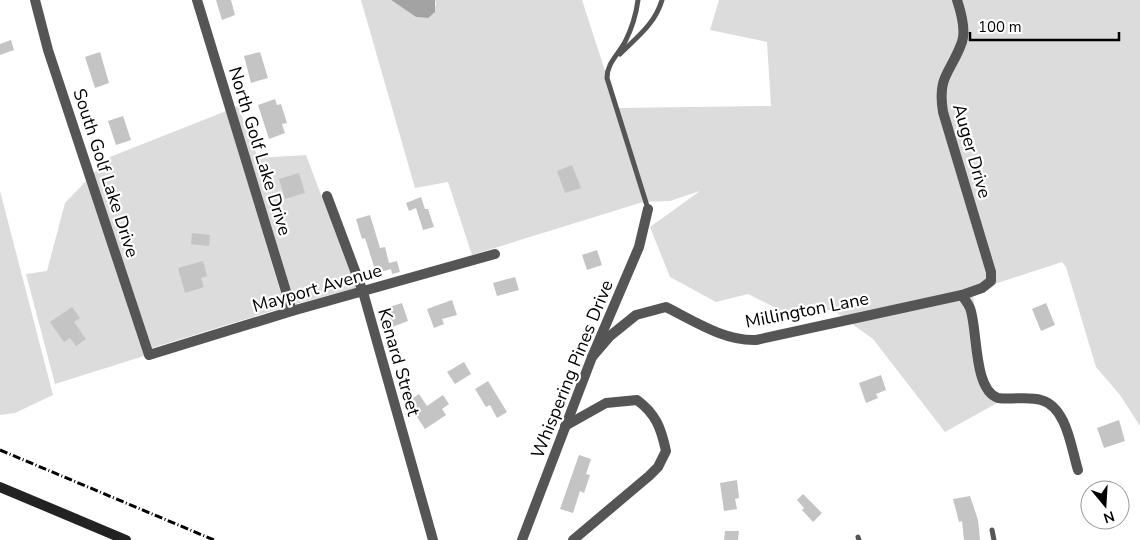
<svg xmlns="http://www.w3.org/2000/svg" width="1140" height="540" font-family="'Nunito Sans',sans-serif">
  <rect width="100%" height="100%" fill="#fff"/>
  <!-- green -->
  <g fill="#dcdcdc">
    <path d="M361,0H391L416,17L428,18L436,4L435,0H582L617,108L771,106L767,42L710,30L719,0H1140V426L1120,395L1096,367L1066,267L1062,262L973,291L978,361L997,403L945,432L873,339L833,310H780L748,294L716,302L670,277L650,227L700,191L670,201L643,202L472,255L448,182L415,188Z"/>
    <path d="M238,106L258,158L306,155L356,288L295,304L235,107Z"/>
    <path d="M226,111L285,307L152,348L94,173L110,157Z"/>
    <path d="M86,181L144,356L55,384L26,274L47,271L65,203Z"/>
    <path d="M0,191L53,395L15,413L0,415Z"/>
  </g>
  <!-- water -->
  <path fill="#a3a3a3" d="M391,0H435V12L428,18L416,17Z"/>
  <!-- building -->
  <g fill="#c4c4c4">
    <path d="M216,0H231L235,15L222,20Z"/>
    <path d="M11,40L14,50L0,55V44Z"/>
    <path d="M100,52L109,83L95,88L85,57Z"/>
    <path d="M260,52L268,78L251,83L244,56Z"/>
    <path d="M275,99L277,105L281,104L287,123L282,124L285,133L269,139L258,105Z"/>
    <path d="M123,116L131,140L116,145L108,121Z"/>
    <path d="M572,165L581,188L565,193L557,171Z"/>
    <path d="M299,173L305,193L285,199L279,179Z"/>
    <path d="M421,197L425,209H428L434,227L423,230L416,208L409,211L406,203Z"/>
    <path d="M370,215L380,248L385,247L389,263L397,261L400,272L392,274L391,269L376,273L365,238L362,239L356,219Z"/>
    <path d="M192,233L210,235L209,246L191,244Z"/>
    <path d="M597,250L602,265L587,270L582,255Z"/>
    <path d="M203,261L207,276L201,278L204,287L185,293L178,268Z"/>
    <path d="M515,277L519,290L497,296L493,283Z"/>
    <path d="M452,300L457,315L442,319L444,324L434,328L427,309Z"/>
    <path d="M402,303L408,321L392,327L386,308Z"/>
    <path d="M1046,303L1055,325L1041,331L1032,309Z"/>
    <path d="M72,307L80,318L74,322L86,339L76,346L70,338L64,342L50,322Z"/>
    <path d="M464,362L471,374L455,384L447,372Z"/>
    <path d="M881,375L886,390L876,394L878,398L866,403L859,383Z"/>
    <path d="M488,381L507,412L497,418L490,405L486,407L475,389Z"/>
    <path d="M419,394L427,406L443,395L449,404L442,409L446,415L425,429L407,402Z"/>
    <path d="M1119,420L1125,441L1104,448L1097,428Z"/>
    <path d="M579,455L591,459L586,474L590,475L584,493L580,491L573,513L560,509Z"/>
    <path d="M737,480L739,498L735,499L737,509L724,511L720,483Z"/>
    <path d="M803,494L822,513L813,522L802,510L804,508L797,500Z"/>
    <path d="M970,496L978,520L980,540H964L962,521L959,522L953,499Z"/>
    <path d="M725,531H739L738,540H724Z"/>
  </g>
  <g fill="none" stroke-linecap="round" stroke-linejoin="round">
    <!-- lane -->
    <g stroke="#555" stroke-width="5">
      <path d="M638,0C636,16 632,28 625,42C618,55 607,63 607,78L648,209"/>
      <path d="M620,54C637,37 655,24 662,0"/>
      <path d="M992,530L994,540"/>
      <path d="M858,537L859,540"/>
    </g>
    <!-- street -->
    <g stroke="#555" stroke-width="10">
      <path d="M35,0L48,50L149,355L292,311L495,254"/>
      <path d="M197,0L292,311"/>
      <path d="M327,196L363,292L433,540"/>
      <path d="M962,295C964,299 968,303 970,308C978,329 973,390 998,398C1012,400 1028,396 1041,400C1067,407 1071,448 1078,470"/>
      <path d="M592,357L610,336L636,315L666,307C694,321 724,341 756,340L962,295L982,288L991,281V272L943,112C937,75 951,73 962,42C966,30 961,12 957,0"/>
      <path d="M565,426L606,403L637,400C656,414 661,428 666,451L658,467L649,476L573,540"/>
      <path d="M522,540L592,357L639,247L648,209"/>
    </g>
    <!-- secondary -->
    <path stroke="#222" stroke-width="10" d="M0,487L126,540"/>
    <!-- rail -->
    <path stroke="#000" stroke-width="3" stroke-dasharray="8 2.5 1 2.5" stroke-linecap="butt" d="M0,450L214,540"/>
  </g>
  <g text-anchor="middle" stroke-width="4.5" stroke-linejoin="round" paint-order="stroke">
    <!-- street labels -->
    <g font-size="18" fill="#000" stroke="#fff">
      <text transform="translate(260 151) rotate(73)" y="6">North Golf Lake Drive</text>
      <text transform="translate(972 151) rotate(74)" y="6">Auger Drive</text>
      <text transform="translate(106 173) rotate(72)" y="6">South Golf Lake Drive</text>
      <text transform="translate(317 288) rotate(-16)" y="6">Mayport Avenue</text>
      <text transform="translate(807 310) rotate(-11)" y="6">Millington Lane</text>
      <text transform="translate(399 362) rotate(74)" y="6">Kenard Street</text>
      <text transform="translate(572 369) rotate(-68)" y="6">Whispering Pines Drive</text>
    </g>
  </g>
  <!-- north arrow -->
  <g transform="translate(1105 505) rotate(162)"><circle r="24" fill="#ffffff" stroke="#999999"/>
  <path d="M0-4L9 19L0 12L-9 19Z" fill="#000000"/>
  <text y="-8" font-size="14" font-weight="bold" text-anchor="middle" fill="#000000">N</text>
  </g>
  <!-- scale -->
  <path d="M970 32v8h149v-8" fill="none" stroke="#000000" stroke-width="2.5"/>
  <text x="978" y="32" font-size="15" fill="#000000" stroke="#ffffff" stroke-width="4" paint-order="stroke">100 m</text>
</svg>
